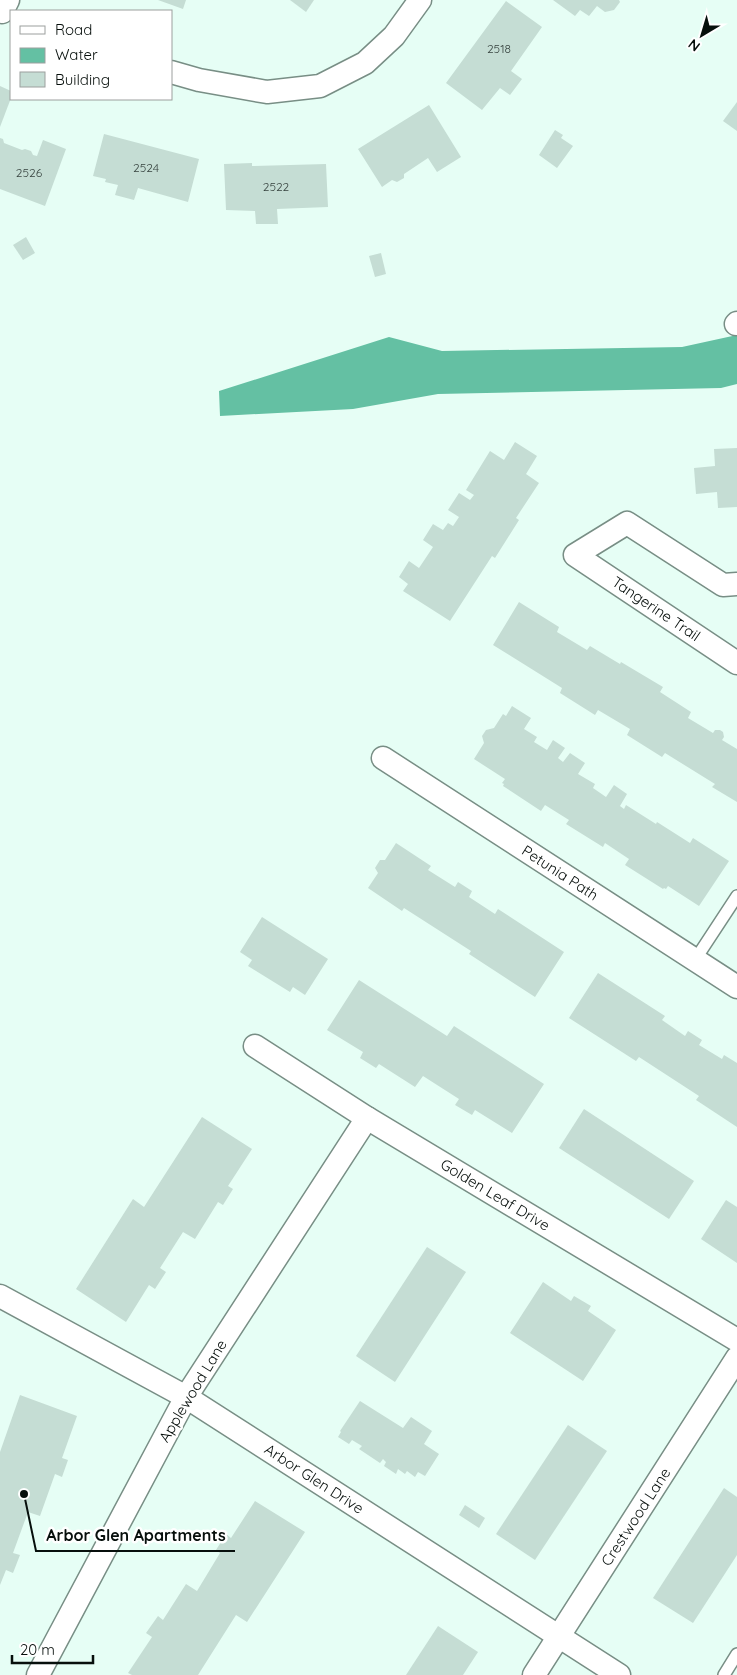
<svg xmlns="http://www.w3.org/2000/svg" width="737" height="1675" font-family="Quicksand,sans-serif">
  <rect width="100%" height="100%" fill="#e6fef5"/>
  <!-- water -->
  <path fill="#64c0a3" d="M737,335V384L721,388L438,394L353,409L220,416L219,391L389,337L442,351L682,347Z"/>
  <!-- building -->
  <g fill="#c5ddd4">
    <path d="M158,0H186L183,9Z"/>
    <path d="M290,0H314L306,12Z"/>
    <path d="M553,0H619L620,2L614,10L605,12L597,6L589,16L580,10L575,16Z"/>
    <path d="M506,1L542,27L511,71L522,79L510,95L500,88L482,110L446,83Z"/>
    <path d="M0,86L11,91V98L0,127Z"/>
    <path d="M737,102V131L723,121Z"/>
    <path d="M429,105L461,157L437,172L428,158L404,174V178L397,182L392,180L382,187L358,149Z"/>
    <path d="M555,130L563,135L561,138L573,146L557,168L539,155Z"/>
    <path d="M104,134L199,159L188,202L138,188L134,200L115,195L118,185L105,182L106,179L93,176Z"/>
    <path d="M0,138L3,139L4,143L22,150L25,149L31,151L33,155L37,156L43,140L66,149L45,206L0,189Z"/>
    <path d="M252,163V166L326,164L328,207L277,209L278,224H256L255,211L226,210L224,164Z"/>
    <path d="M26,237L35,253L23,260L13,245Z"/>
    <path d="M381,253L386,274L375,277L369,256Z"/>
    <path d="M515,442L537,456L526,474L539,483L516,518L519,520L495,558L492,556L450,621L403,591L408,584L399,577L409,561L419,568L433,547L423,540L433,524L443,530L448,523L453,526L459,517L448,510L459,493L470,500L474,495L466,490L490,451L504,460Z"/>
    <path d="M737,448V507L718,508L717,492L696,494L694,468L715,466L714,449Z"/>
    <path d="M519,602L559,627L557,632L587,650L590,646L620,664L621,662L663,687L660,692L691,712L688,718L713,733L715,730H720L723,732L724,737L722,740L737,749V802L712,787L715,784L665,753L662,757L627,735L630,729L598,710L595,715L560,693L562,688L493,645Z"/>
    <path d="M512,706L531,718L524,729L537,737L534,742L547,750L553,740L565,748L558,758L563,762L570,753L585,763L578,774L595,784L593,788L606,797L614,785L627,794L620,806L624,809L626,805L656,824L657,822L690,843L693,838L729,861L699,906L668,886L666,889L664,888L663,889L625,865L629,859L605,843L603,847L566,824L569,820L545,805L541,811L503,786L504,784L502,783L505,779L474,759L484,743L482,736L486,730L494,728L503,714L506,716Z"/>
    <path d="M396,843L431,866L428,870L455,887L458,882L472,891L469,897L495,914L498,909L564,952L535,997L469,954L471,951L404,908L402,911L368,888L378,873L375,868L380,860H385Z"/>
    <path d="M262,917L328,959L305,995L293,987L290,992L248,966L252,960L240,952Z"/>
    <path d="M598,973L665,1016L662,1020L685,1036L688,1031L702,1040L699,1045L722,1059L724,1055L737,1063V1127L696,1100L699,1096L639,1057L636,1061L569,1018Z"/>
    <path d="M359,980L447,1036L454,1026L544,1084L512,1133L475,1110L472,1115L455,1105L459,1099L423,1076L415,1087L379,1064L376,1068L360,1058L363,1052L327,1030Z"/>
    <path d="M584,1109L694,1181L669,1219L559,1148Z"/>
    <path d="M202,1117L252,1149L228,1186L233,1189L223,1205L218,1202L195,1239L183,1232L160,1268L166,1272L155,1289L149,1285L126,1322L76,1289L133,1199L144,1207Z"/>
    <path d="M726,1200L737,1207V1263L701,1239Z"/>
    <path d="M427,1247L466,1272L395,1382L356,1356Z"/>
    <path d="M543,1282L571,1301L574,1296L591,1306L588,1311L616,1330L583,1381L510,1333Z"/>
    <path d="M20,1395L77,1416L62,1458L68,1460L62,1477L55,1474L40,1516L28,1512L13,1553L20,1555L13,1573L6,1570L0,1585V1452Z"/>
    <path d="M360,1401L403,1428L411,1417L432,1431L424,1444L439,1454L425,1476L418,1472L415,1477L407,1471L405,1474L398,1469L396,1474L384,1466L386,1462L383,1459L380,1463L359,1449L362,1446L352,1440L349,1444L338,1437L341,1432L340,1431Z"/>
    <path d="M568,1425L607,1451L535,1560L496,1534Z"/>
    <path d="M724,1488L737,1497V1555L693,1623L653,1598Z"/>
    <path d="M255,1501L305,1532L247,1622L236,1615L198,1675H132L128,1673L152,1637L146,1633L158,1616L163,1620L186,1584L197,1591L220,1553L216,1550L226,1534L231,1538Z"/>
    <path d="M465,1505L485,1518L479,1528L459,1515Z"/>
    <path d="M438,1626L478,1652L463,1675H406Z"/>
  </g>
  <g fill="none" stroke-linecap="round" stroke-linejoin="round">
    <!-- lane casing -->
    <g stroke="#788e85" stroke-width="14">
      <g id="lane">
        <path d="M695,960L737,896"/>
        <path d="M724,1675L737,1654"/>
      </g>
    </g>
    <!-- street casing -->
    <g stroke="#788e85" stroke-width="25">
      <g id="street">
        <path d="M2,12L8,0"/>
        <path d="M171,72L199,80L267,92L320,86L365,63L394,36L420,0"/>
        <path d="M736,324L737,323"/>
        <path d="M737,584L723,585L627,523L575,555L737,663"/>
        <path d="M383,758L737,987"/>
        <path d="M255,1046L367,1118L737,1340"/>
        <path d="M0,1296L186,1397L619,1675"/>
        <path d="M38,1675L186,1397L367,1118"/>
        <path d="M534,1675L737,1358"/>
      </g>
    </g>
    <!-- lane -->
    <use href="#lane" stroke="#fff" stroke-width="11"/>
    <!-- street -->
    <use href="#street" stroke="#fff" stroke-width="22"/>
  </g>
  <g text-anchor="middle" stroke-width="5" stroke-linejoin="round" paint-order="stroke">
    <!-- number labels -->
    <g font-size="12" fill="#36423e">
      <text x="499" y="53">2518</text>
      <text x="146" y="172">2524</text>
      <text x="29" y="177">2526</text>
      <text x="276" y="191">2522</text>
    </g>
    <!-- street labels -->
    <g font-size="15" fill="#070f0c" stroke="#fff">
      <text transform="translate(656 609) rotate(34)" y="5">Tangerine Trail</text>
      <text transform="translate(560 873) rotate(33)" y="5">Petunia Path</text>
      <text transform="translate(495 1195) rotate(31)" y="5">Golden Leaf Drive</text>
      <text transform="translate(193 1391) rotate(-59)" y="5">Applewood Lane</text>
      <text transform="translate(314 1479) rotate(33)" y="5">Arbor Glen Drive</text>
      <text transform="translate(636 1517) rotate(-57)" y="5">Crestwood Lane</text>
    </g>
  </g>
  <!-- callouts -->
  <path fill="none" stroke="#070f0c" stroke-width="2" d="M24 1494L36 1551H235"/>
  <circle fill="#070f0c" stroke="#fff" stroke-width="2" cx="24" cy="1494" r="5"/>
  <g font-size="16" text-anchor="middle" font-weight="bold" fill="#070f0c" stroke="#fff" stroke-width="5" stroke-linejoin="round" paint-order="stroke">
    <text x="136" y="1541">Arbor Glen Apartments</text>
  </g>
  <!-- legend -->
  <rect x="10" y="10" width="162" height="90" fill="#ffffff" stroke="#9c9f9e"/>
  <rect x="20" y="26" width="25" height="8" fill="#ffffff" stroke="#9c9f9e"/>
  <text x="55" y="35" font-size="15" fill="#070f0c">Road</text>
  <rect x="20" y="48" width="25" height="15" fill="#64c0a3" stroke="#9c9f9e"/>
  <text x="55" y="60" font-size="15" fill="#070f0c">Water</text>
  <rect x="20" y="72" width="25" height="15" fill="#c5ddd4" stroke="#9c9f9e"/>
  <text x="55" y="85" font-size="15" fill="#070f0c">Building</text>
  <!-- north arrow -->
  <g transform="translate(702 35) rotate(218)" stroke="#ffffff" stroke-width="4" paint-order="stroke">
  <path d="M0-4L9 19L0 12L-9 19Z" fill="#070f0c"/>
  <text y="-8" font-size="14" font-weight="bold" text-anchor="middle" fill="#070f0c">N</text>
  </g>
  <!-- scale -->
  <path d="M12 1655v8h81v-8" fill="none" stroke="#070f0c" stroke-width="2.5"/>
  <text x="20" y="1655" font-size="15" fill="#070f0c" stroke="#ffffff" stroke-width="4" paint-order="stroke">20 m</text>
</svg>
